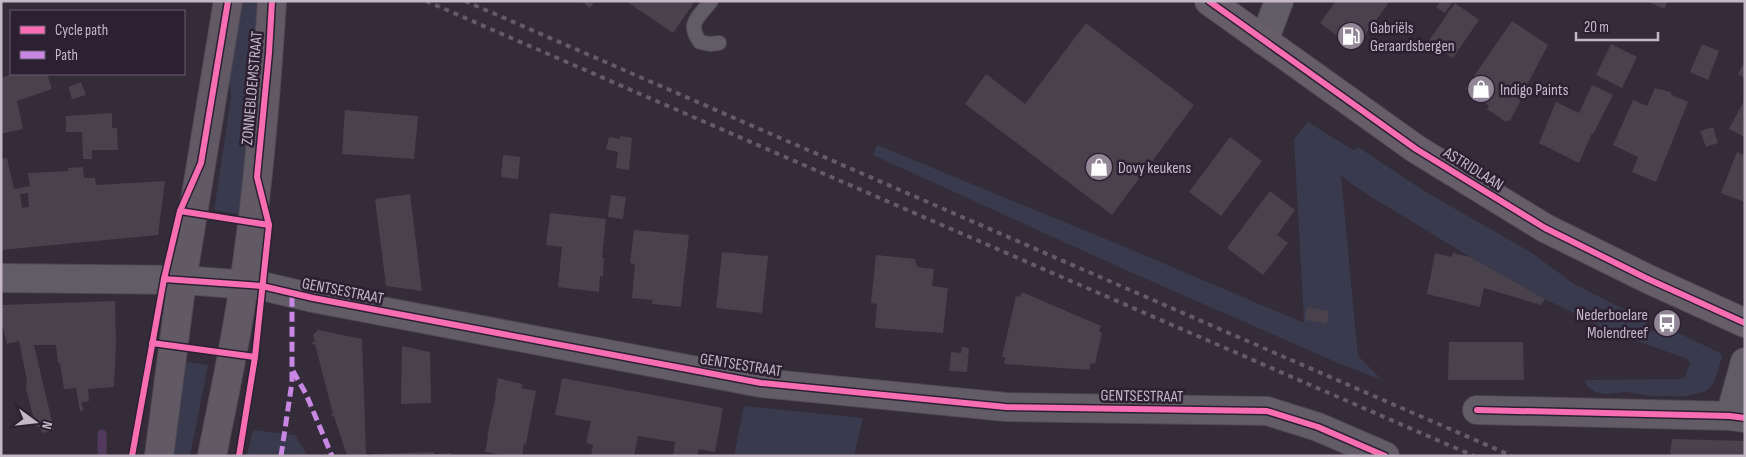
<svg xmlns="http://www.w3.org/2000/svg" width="1746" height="457" font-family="'Sofia Sans Condensed',sans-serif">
  <rect width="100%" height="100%" fill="#342c38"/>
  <!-- green -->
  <g fill="#393a4d">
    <path d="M235,1H258V34L242,215L214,210L231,98L228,59Z"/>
    <path d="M1308,122L1353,150L1358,147L1424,191L1532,253L1574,284L1647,321L1645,328L1662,335L1666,327L1720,353L1722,357L1715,380L1710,388L1704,392L1686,396H1651L1627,392L1606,394L1595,392L1587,386L1585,380L1680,379L1685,377L1690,363L1687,359L1607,330L1545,299L1470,257L1365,193L1341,176L1358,356L1382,380L1338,363L1121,268L873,155L877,145L1130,249L1304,323L1294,139Z"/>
    <path d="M176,360L208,365L190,456H166Z"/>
    <path d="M744,406L863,418L854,456H734Z"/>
    <path d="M253,430L295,435L308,456H247Z"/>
  </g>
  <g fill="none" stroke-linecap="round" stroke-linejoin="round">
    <!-- stream -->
    <path stroke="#513a5c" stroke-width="9" d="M102,456V434"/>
  </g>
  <!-- building -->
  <g fill="#49424c" fill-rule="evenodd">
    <path d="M581,1H595L590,8Z"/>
    <path d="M626,1H695L673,33Z"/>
    <path d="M1336,1H1390L1355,49L1320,23Z"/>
    <path d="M1441,1H1453L1445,13L1436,7Z"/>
    <path d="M1647,1H1668L1664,9Z"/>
    <path d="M1455,3L1479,20L1453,58L1428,42Z"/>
    <path d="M1512,21L1548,45L1527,85L1528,86L1510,121L1508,120L1506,122L1487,109L1489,106L1465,89Z"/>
    <path d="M1086,23L1194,105L1112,215L965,104L986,74L1025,104Z"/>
    <path d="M1611,44L1637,57L1622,88L1596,75Z"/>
    <path d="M1702,44L1719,51L1708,80L1690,72Z"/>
    <path d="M1745,61V78L1738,74Z"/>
    <path d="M12,74H47L52,89L17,101L23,129L1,134V78Z"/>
    <path d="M81,82L86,95L72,99L68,87Z"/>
    <path d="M1592,85L1613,95L1593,134L1592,133L1579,163L1539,143L1556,102L1579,113Z"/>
    <path d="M1655,88L1670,92L1672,95L1688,102L1656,182L1632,172L1638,157L1613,145L1633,100L1647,106Z"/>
    <path d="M1745,99V137L1729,129Z"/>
    <path d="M345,110L418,116L414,159L342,154Z"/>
    <path d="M112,113V128H117L118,150H92V159H83L82,132H66V116Z"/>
    <path d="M1713,127L1718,143L1706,147L1700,131Z"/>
    <path d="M620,136L632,138L629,170L616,168L618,152L606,149L609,137L620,139Z"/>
    <path d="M1230,137L1262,161L1221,216L1189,192Z"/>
    <path d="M1737,152L1745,156V202L1721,193Z"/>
    <path d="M503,155L520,157L518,179L501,177Z"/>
    <path d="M7,158L14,189L30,186L28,173L68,171V168L83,167L84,178H95L96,185L165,181L158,235L1,250V159ZM28,193L29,207L22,208L20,194Z"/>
    <path d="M1270,191L1295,210L1277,235L1288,243L1263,275L1227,248Z"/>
    <path d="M410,194L422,291L386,286L375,199Z"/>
    <path d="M611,195L626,197L623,219L608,217Z"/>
    <path d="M550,213L606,219L602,257L604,258L603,277L600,276L599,292L558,287L562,247L546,245Z"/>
    <path d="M634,230L689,235L681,307L652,304L653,300L632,298L635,264L630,263Z"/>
    <path d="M722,252L768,256L762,313L716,308Z"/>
    <path d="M1435,253L1452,257L1453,253L1470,257L1545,299L1541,305L1484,288L1480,307L1427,294Z"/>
    <path d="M876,255L915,259L917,267L934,269L932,286L948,288L943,333L876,328V326H875L877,304L871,303Z"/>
    <path d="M1022,292L1101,326L1099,332H1102L1095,364L1091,363L1089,370L1004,364L1005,357H1002L1016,296L1020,297Z"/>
    <path d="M115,301L116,342L114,387L88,389L89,401L81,403L84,410L80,411L76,388L64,389L60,363H58L56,345H34L54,430L42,433L40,426L36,427L26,389L27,380L19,341L7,344L1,320V305Z"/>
    <path d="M1307,307L1329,311L1327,324L1305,320Z"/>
    <path d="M318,330L362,339L366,456H347L334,416L332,417L331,414H333L315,344L313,345L312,342H315L313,335Z"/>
    <path d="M1449,342H1523L1524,380H1448Z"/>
    <path d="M402,346L430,352L431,403L401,404Z"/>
    <path d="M962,347L969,348L967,372L949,371L951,352L961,353Z"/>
    <path d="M498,378L523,384L521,388L536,391L526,444L524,443L522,456H507L485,452L488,437L487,436L496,396H495Z"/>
    <path d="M562,378L723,408L715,452L699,449L697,456H673L675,442L638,436L634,456H591L593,445L586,443L591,421L555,415Z"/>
    <path d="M1672,439L1745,441V456H1670Z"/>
    <path d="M434,452V454L451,453V456H372V454Z"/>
  </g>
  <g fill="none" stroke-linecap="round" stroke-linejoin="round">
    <!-- lane casing -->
    <g stroke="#4e4851" stroke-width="16">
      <path id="lane" d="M711,1C699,17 686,23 700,42L710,44L719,43"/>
    </g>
    <!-- street casing -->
    <g stroke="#4e4851" stroke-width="30">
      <g id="street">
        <path d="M1264,41L1279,1"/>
        <path d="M1,278L182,280L262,286L313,298L761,383L1006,407L1267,411L1318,427L1385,456"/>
        <path d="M1477,410L1730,416L1745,418"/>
        <path d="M1730,416L1745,362"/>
      </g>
    </g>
    <!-- secondary casing -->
    <g stroke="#514a55" stroke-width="30">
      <g id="secondary">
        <path d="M159,456L182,280L228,1"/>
        <path d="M212,456C223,399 236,342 244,284C258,191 266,96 272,1"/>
      </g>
    </g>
    <!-- primary casing -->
    <g stroke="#514a55" stroke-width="30">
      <path id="primary" d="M1209,1L1416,149L1545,228L1648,279L1745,323"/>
    </g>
    <!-- lane -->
    <use href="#lane" stroke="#625c66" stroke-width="14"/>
    <!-- street -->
    <use href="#street" stroke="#625c66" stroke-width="28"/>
    <!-- secondary -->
    <use href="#secondary" stroke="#615a64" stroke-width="28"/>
    <!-- primary -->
    <use href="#primary" stroke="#655e68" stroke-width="28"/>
    <!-- rail -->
    <g stroke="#635c66" stroke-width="4" stroke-dasharray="5 5" stroke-linecap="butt">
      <path d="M426,1L1474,456"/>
      <path d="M465,1L1512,456"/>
    </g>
    <!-- quiet -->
    <g stroke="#c787e3" stroke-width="5" stroke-dasharray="10 5" stroke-linecap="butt">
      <path d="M293,371L306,394L332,456"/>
      <path d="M281,456L292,382V294"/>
    </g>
    <!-- cycleway casing -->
    <g stroke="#2c2032" stroke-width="9">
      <g id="cycleway">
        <path d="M1209,1L1416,149L1545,228L1648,279L1745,323"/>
        <path d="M180,211L269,225"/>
        <path d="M164,279L262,286L313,298L761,383L1006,407L1267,411L1318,427L1385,456"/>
        <path d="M152,343L255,357"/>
        <path d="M1477,410L1730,416L1745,418"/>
        <path d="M132,456L164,279L180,211L201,163L228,1"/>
        <path d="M239,456L255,357L269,225L257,177L269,53L272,1"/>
      </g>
    </g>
    <!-- cycleway -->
    <use href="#cycleway" stroke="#f96db3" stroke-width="6"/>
  </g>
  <!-- icons -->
  <defs>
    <g id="fuel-disc" transform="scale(1.4375)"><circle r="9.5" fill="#918696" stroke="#2c2032"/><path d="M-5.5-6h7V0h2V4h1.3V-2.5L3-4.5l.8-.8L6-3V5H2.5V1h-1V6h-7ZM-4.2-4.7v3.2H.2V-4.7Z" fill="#fff"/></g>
    <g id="shop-disc" transform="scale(1.4375)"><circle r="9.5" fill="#918696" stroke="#2c2032"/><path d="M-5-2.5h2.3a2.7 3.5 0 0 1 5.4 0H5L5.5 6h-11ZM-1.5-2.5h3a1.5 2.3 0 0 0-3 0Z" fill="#fff"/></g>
    <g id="bus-disc" transform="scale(1.4375)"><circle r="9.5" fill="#918696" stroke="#2c2032"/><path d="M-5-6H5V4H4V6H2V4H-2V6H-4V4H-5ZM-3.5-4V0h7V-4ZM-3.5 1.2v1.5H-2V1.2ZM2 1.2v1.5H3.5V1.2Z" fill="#fff"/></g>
  </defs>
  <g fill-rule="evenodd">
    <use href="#fuel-disc" x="1351" y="36"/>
    <use href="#shop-disc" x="1481" y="89"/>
    <use href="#shop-disc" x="1099" y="167"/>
    <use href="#bus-disc" x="1667" y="323"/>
  </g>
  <g text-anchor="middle" stroke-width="5" stroke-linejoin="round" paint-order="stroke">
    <!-- poi labels -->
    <g font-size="16" fill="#c3b7c8" stroke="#2c2032" text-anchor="start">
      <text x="1370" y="33">Gabriëls<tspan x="1370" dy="18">Geraardsbergen</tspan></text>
      <text x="1500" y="95">Indigo Paints</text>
      <text x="1118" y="173">Dovy keukens</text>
      <text x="1648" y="320" text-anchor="end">Nederboelare<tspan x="1648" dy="18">Molendreef</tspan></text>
    </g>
    <!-- street labels -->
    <g font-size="16" fill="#c3b7c8" stroke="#2c2032">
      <text transform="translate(251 88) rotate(-85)" y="6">ZONNEBLOEMSTRAAT</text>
      <text transform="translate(1474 168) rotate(32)" y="6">ASTRIDLAAN</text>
      <text transform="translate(343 290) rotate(11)" y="6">GENTSESTRAAT</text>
      <text transform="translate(741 364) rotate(9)" y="6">GENTSESTRAAT</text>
      <text transform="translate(1142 395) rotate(1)" y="6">GENTSESTRAAT</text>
    </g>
  </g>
  <!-- border -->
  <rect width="1746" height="457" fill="none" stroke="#c3b7c8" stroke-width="5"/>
  <!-- legend -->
  <rect x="10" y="10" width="175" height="65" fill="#2c2032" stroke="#685c6e"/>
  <rect x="20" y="26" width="25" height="8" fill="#f96db3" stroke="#685c6e"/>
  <text x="55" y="35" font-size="15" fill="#c3b7c8">Cycle path</text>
  <rect x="20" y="51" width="25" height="8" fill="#c787e3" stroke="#685c6e"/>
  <text x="55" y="60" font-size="15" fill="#c3b7c8">Path</text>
  <!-- north arrow -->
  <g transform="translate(35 422) rotate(105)" stroke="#2c2032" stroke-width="4" paint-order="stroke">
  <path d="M0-4L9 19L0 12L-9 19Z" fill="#c3b7c8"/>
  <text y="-8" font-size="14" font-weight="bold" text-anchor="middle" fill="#c3b7c8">N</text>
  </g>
  <!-- scale -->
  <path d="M1576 32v8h82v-8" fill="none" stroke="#c3b7c8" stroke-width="2.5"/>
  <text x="1584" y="32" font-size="15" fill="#c3b7c8" stroke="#2c2032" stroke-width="4" paint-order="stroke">20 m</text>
</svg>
